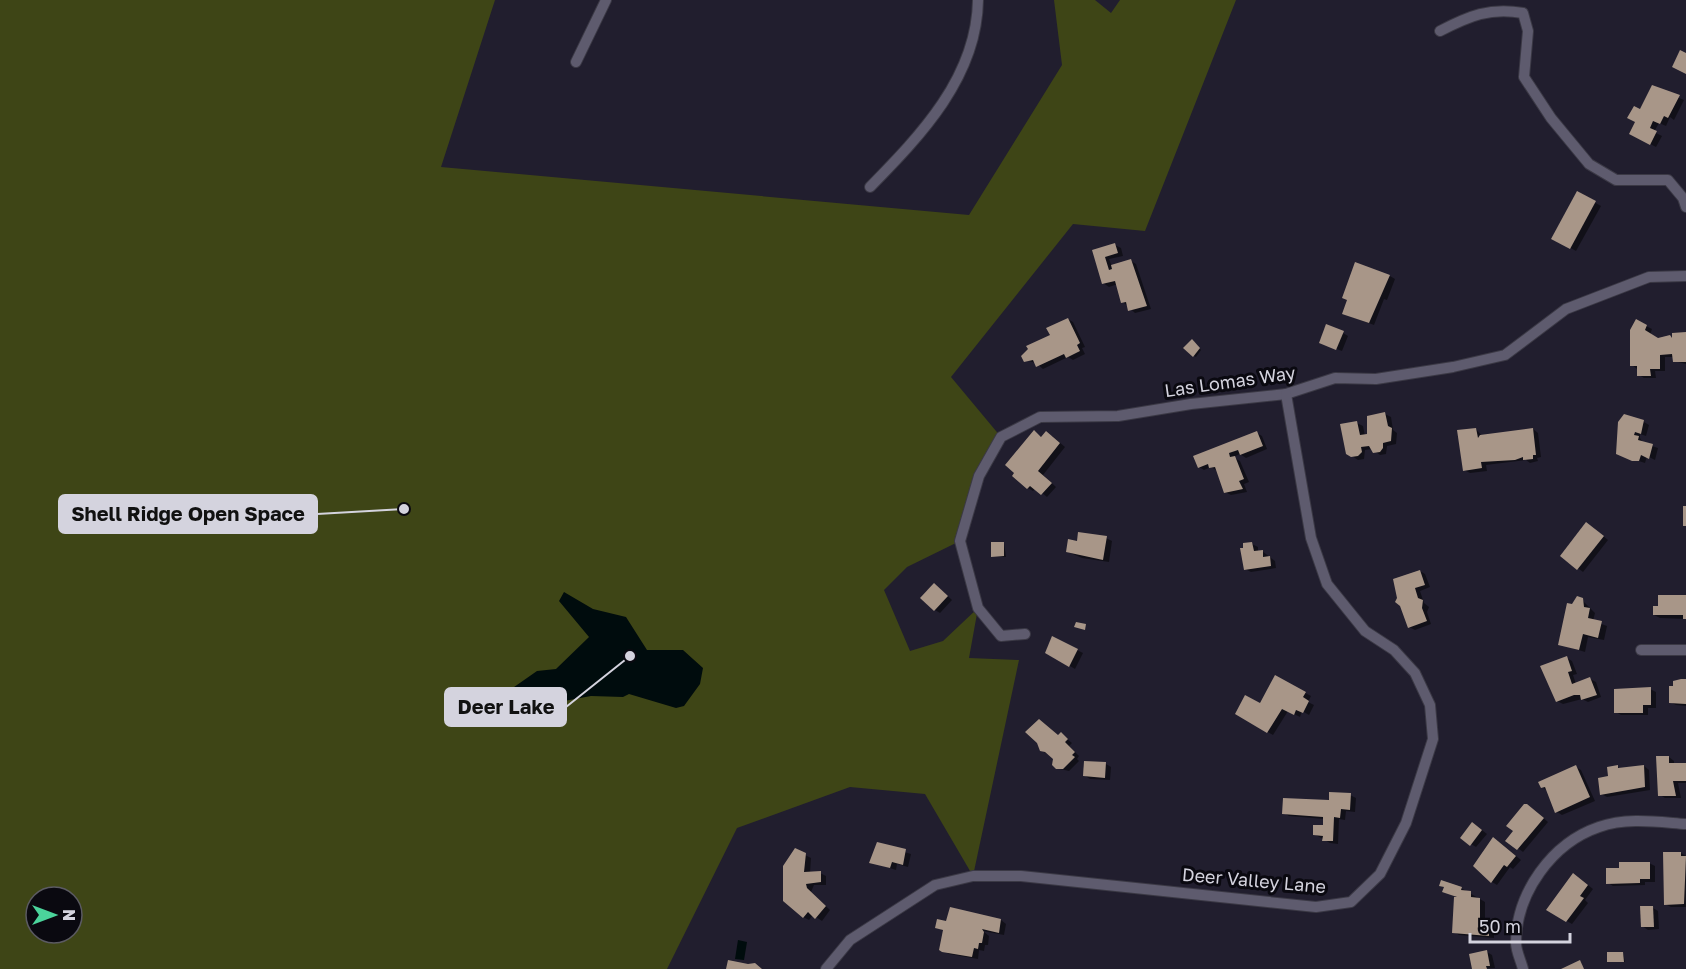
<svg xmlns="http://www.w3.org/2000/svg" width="1686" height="969" font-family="'Golos Text',sans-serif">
  <rect width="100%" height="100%" fill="#211e2e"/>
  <!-- green -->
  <path fill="#3e4516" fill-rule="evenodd" d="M0,0H495L441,167L969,215L1062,65L1054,0H1095L1111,13L1120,0H1236L1145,231L1073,224L951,377L1001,437L979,476L960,541L907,567L884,590L910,651L943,641L978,608L969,658L1019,660L973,876L925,794L850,787L737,828L667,969H0ZM36,897H72V933H36Z"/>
  <!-- water -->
  <g fill="#000c0d">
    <path d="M564,592L593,609L626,617L647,650H683L703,668L700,684L684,706L676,708L629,694L623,697L591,696L516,710L504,694L537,671L556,669L589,637L559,601Z"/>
    <path d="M738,940L747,942L744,960L735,959Z"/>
  </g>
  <!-- shadow -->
  <g fill="#0007">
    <path d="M1653,87L1684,100L1674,120L1670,117L1666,126L1659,123L1654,132L1662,136L1656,147L1631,134Z"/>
    <path d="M1578,193L1601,206L1576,251L1553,238Z"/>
    <path d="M1115,245L1121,248L1123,256L1109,259L1112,267L1131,261L1136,264L1151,309L1135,313L1123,302L1118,284L1109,287L1103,283L1094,251Z"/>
    <path d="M1390,276L1395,279L1387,300L1384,299L1374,325L1344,314Z"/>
    <path d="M1068,319L1073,322L1085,347L1082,348L1085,354L1073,360L1068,357L1043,369L1036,363L1025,360Z"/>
    <path d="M1636,321L1652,329L1650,335L1658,339H1674L1686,334V364L1674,361V357H1665V371H1655L1656,378H1644L1639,375L1637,369L1632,365Z"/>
    <path d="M1343,333L1348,336L1342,351L1326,345Z"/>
    <path d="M1194,342L1201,350L1196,357L1194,356Z"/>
    <path d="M1385,414L1391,417L1393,430L1397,433L1396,444L1387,446L1386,454L1380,455L1372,449L1365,450L1364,459L1358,460L1352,456L1357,423L1363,426L1365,436L1368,435Z"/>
    <path d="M1644,422L1649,425L1646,436L1640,434V438L1643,443L1658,448L1655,460L1647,456L1645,463L1617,454Z"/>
    <path d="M1476,429L1482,436L1533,429L1538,433L1541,457L1537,458L1538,461L1530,463L1526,460L1486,465L1487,471L1470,473L1464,470Z"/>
    <path d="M1034,432L1043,438L1052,436L1065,447L1043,475L1056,487L1047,497L1036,488L1033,491L1028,488Z"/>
    <path d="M1257,433L1262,436L1267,449L1246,458L1240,454L1233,457L1240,461L1249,482L1244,484L1247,492L1231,495L1225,492L1216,470L1211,467L1204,470L1199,467Z"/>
    <path d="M1592,527L1608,540L1583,572L1562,556Z"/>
    <path d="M1106,538L1112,541L1109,562L1082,558L1068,552L1079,542Z"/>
    <path d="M1004,543L1006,557L992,556Z"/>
    <path d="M1252,544L1258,547V552L1262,551L1275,561L1276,568L1251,572L1245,569Z"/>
    <path d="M1420,571L1425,574L1430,587L1420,591L1424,603L1429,607L1427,612L1431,624L1415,630L1409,627L1399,598Z"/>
    <path d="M940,589L952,600L940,613L935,610Z"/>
    <path d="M1686,597V619L1660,618L1654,615L1659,607Z"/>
    <path d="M1582,600L1595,613L1593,621L1607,626L1604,640L1588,637L1585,652L1559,644L1573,606Z"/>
    <path d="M1053,638L1083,653L1075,669L1046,652Z"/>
    <path d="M1567,658L1572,661L1577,674L1573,675L1576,684L1590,679L1596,682L1601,697L1588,702L1582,699L1563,704L1557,701Z"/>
    <path d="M1275,677L1311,696L1308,702L1314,705L1309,715L1302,711L1300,717L1288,711L1273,735L1237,714L1260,705Z"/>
    <path d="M1686,681V706L1676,705L1670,702Z"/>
    <path d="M1650,689L1656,692V708H1648V715H1621L1616,712Z"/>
    <path d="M1039,720L1058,737L1061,734L1072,743L1069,746L1079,756L1077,759L1079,761L1069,771L1056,768L1055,759L1041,750Z"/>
    <path d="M1686,753V783H1678L1681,798H1665L1660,795L1669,757L1674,761V764H1686Z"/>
    <path d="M1106,764L1111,767L1110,780L1090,779L1084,775Z"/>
    <path d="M1644,766L1649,770L1650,790L1607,797L1601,794L1618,767L1621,769Z"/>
    <path d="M1576,767L1581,770L1595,801L1562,815L1557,812L1548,791L1542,787Z"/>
    <path d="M1350,795L1356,798L1355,812L1346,811L1345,820L1339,819L1338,844L1330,843L1314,834L1324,827L1325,819L1289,816L1284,813Z"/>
    <path d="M1533,809L1548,822L1523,852L1507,840Z"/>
    <path d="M1478,827L1487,834L1476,847L1471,844Z"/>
    <path d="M1499,842L1521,860L1513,869L1510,867L1497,885L1492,882Z"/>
    <path d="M878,844L911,854L908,867L897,864L896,870L871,862Z"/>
    <path d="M795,850L811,858L810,873H820L826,876V885H814L811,892L830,910L822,921L813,915L809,920L803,917Z"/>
    <path d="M1681,853L1686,856V907H1671L1665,904Z"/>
    <path d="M1649,863L1655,866V882H1645V885L1613,886L1608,883L1621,869Z"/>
    <path d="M1579,878L1593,889L1585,900L1588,903L1572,924L1548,910Z"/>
    <path d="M1441,885L1461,888L1485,902V921L1494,925V938L1459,935L1454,932L1455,896Z"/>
    <path d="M1653,908L1658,911L1659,929L1648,930L1642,926Z"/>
    <path d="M951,909L1001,920L1006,924L1004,935L983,931L989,936L988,945H985L984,951L979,950L978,959L949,954L940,949L944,931L937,927L947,923Z"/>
    <path d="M1487,952L1492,955L1495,968L1473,969Z"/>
    <path d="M1623,953L1625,962L1608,961Z"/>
  </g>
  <!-- building -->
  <g fill="#a89688">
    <path d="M1680,50L1686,53V74L1672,67Z"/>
    <path d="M1652,85L1680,95L1668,118L1664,116L1660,124L1653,121L1650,128L1657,131L1650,145L1629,134L1635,122L1627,118L1634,106L1640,109Z"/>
    <path d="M1577,191L1596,201L1570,249L1551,239Z"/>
    <path d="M1115,243L1118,253L1105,257L1109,270L1112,269L1111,265L1131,259L1147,306L1128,311L1126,302L1121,303L1115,281L1102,284L1092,250Z"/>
    <path d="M1355,262L1390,275L1369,323L1342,314L1347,300L1342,298Z"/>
    <path d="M1068,318L1080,343L1077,345L1080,351L1066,358L1064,354L1036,367L1033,360L1024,362L1021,356L1028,349L1026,346L1050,335L1046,328Z"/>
    <path d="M1636,319L1647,325L1645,330L1658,338L1670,335L1672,338V333L1686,332V362H1673L1672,354L1660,355V369H1650L1651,376H1637V366H1630V330Z"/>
    <path d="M1326,324L1344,331L1336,350L1319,343Z"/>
    <path d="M1192,339L1200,348L1193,357L1183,348Z"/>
    <path d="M1385,412L1388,426L1392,428L1391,441L1383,443V448L1380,452L1373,453L1369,446L1361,447L1362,452L1358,456L1351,457L1346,454L1340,424L1357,421L1360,435L1367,434V416Z"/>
    <path d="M1624,414L1644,420L1641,434L1635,432L1634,435L1639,436L1638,440L1653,444L1649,459L1641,455L1639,461H1632L1616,454L1618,422Z"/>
    <path d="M1476,428L1478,438L1480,435L1533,428L1536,455H1533V459L1523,460V457L1515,460L1481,462L1482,468L1463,471L1457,430Z"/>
    <path d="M1034,430L1041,437L1046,431L1060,443L1038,471L1052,483L1041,495L1030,486L1027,489L1012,476L1014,473L1005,465Z"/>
    <path d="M1257,431L1263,446L1240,455L1238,450L1229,453L1230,457L1235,456L1244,479L1239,481L1243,489L1224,493L1215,467L1209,468L1208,464L1198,468L1193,456Z"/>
    <rect x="1683" y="506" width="3" height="20"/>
    <path d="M1586,522L1604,536L1577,570L1560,556Z"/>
    <path d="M1078,532L1107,536L1103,560L1066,552L1068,539L1077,541Z"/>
    <path d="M991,542H1004V556L991,557Z"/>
    <path d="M1252,542L1254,551L1263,550V557L1270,556L1271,566L1244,570L1240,548H1243V543Z"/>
    <path d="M1420,570L1425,585L1415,588L1418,598L1423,600L1422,608L1427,621L1408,628L1400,606L1395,602L1397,598L1393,579Z"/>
    <path d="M934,583L948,596L934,611L920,598Z"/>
    <path d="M1658,595H1686V619H1683V615H1653V606H1658Z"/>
    <path d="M1577,596L1583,598L1584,607L1590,608L1588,618L1602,621L1598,638L1583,634L1579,650L1558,645L1567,603L1572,604Z"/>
    <path d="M1076,622L1086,624L1085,630L1074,627Z"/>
    <path d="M1052,636L1078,649L1069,667L1045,653Z"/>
    <path d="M1567,656L1572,671L1568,672L1572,684L1590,677L1597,695L1581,700L1580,695H1574L1556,702L1540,666Z"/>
    <path d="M1275,675L1306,692L1303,697L1309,701L1303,713L1296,710L1294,715L1282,709L1267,733L1235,714L1245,695L1260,703Z"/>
    <path d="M1681,679H1686V704L1669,703V686H1673V681Z"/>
    <path d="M1651,687V705H1643V713H1614V689Z"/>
    <path d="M1039,719L1058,735L1061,732L1068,739L1065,742L1075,752L1072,755L1075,757L1063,769H1056L1052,765L1053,759L1045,752L1040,751L1037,743L1025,732Z"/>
    <path d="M1656,756H1669V763H1686V781H1673L1676,796H1658Z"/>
    <path d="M1084,761L1106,762L1105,778L1083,776Z"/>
    <path d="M1576,765L1590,797L1555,813L1545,787L1541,788L1538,782Z"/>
    <path d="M1618,765V768L1644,765L1645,787L1600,795L1598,778L1608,776L1607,767Z"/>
    <path d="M1329,792L1351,793L1350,810L1341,809L1340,818L1334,817L1333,841H1322L1323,836L1313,835V825H1323V817L1282,814L1283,798L1329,800Z"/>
    <path d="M1524,804H1527L1544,818L1517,850L1505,841L1513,831L1506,826Z"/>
    <path d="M1472,822L1482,830L1470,846L1460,838Z"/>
    <path d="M1493,837L1516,856L1507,867L1504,865L1491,883L1473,866Z"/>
    <path d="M877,842L906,849L903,865L892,862L890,868L869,863Z"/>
    <path d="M795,848L806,853L804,872L821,871V882L806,884L807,888L826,906L815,919L808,912L803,918L783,901V866Z"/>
    <path d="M1663,852H1681V856H1686L1684,904L1664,905Z"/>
    <path d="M1619,862H1650V879H1640V883L1606,884V868H1619Z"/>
    <path d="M1573,873L1588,885L1580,896L1584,898L1566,922L1546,910Z"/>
    <path d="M1441,880L1462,887L1461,890L1471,891V897L1480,898V920H1489V936L1452,933L1454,897H1457L1442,892L1444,887L1439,886Z"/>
    <path d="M1640,906H1653L1654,927H1641Z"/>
    <path d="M950,907L1001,919L999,933L982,929L984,932L982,943H979L978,949L974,948L972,957L942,952L939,950L943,930L935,928L937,919L946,921Z"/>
    <path d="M1487,950L1490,966H1486L1487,969H1472L1469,954Z"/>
    <path d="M1607,952H1623L1624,962H1607Z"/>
    <path d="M728,960L748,964L755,963L762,969H726Z"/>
    <path d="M1580,960L1584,969H1561Z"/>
  </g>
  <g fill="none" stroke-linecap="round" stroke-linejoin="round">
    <!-- minor casing -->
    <g stroke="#3b3945" stroke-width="12">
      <g id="minor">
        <path d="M1440,31C1469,16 1490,7 1523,13L1528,31L1524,77L1551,118L1589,164L1616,180H1668L1683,198L1686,207"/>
        <path d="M576,62L606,0"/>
        <path d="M870,187C921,135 977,77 978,0"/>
        <path d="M1025,634L1001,636L978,608L960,541L979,476L1001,437L1040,417L1118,416L1191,404L1286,394L1335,378L1376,379L1453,367L1505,355L1566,309L1649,277L1686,276"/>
        <path d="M1641,650H1686"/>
        <path d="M826,969L850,940L935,885L973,876H1021L1316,907L1351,902L1380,874L1406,823L1433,739L1430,705L1415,673L1394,650L1365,631L1327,584L1311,538L1286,394"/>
        <path d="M1523,969C1521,961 1516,951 1516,943C1516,893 1552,843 1599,827C1627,817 1658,822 1686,824"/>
      </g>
    </g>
    <!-- minor -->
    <use href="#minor" stroke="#5e5b6e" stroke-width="10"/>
  </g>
  <g text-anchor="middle" stroke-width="6" stroke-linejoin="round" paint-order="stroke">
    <!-- street labels -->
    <g font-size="18" fill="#d4d3de" stroke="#0a0910">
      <text transform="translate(1230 382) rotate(-8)" y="6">Las Lomas Way</text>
      <text transform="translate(1254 881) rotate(5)" y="6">Deer Valley Lane</text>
    </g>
  </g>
  <!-- callouts -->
  <path fill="none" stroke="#d4d3de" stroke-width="2" d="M404 509L317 514M630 656L566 707"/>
  <g fill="#d4d3de" stroke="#0a0910" stroke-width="2">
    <circle cx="404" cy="509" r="6"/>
    <circle cx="630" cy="656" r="6"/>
  </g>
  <g fill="#d4d3de" stroke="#d4d3de" stroke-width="2">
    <rect x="59" y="495" width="258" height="38" rx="6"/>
    <rect x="445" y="688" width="121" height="38" rx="6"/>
  </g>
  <g font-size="20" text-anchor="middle" font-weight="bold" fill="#111">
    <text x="188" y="521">Shell Ridge Open Space</text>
    <text x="506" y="714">Deer Lake</text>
  </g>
  <!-- north arrow -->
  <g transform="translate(54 915) rotate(90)"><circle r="28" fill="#0a0910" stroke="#5b5a62" stroke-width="1.5"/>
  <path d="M0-4.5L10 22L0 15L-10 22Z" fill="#4bd49b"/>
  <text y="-9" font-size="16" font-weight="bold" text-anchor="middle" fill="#d4d3de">N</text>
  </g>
  <!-- scale -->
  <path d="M1470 933v9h100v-9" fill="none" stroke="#d4d3de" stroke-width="3"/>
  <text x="1479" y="933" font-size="18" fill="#d4d3de" stroke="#0a0910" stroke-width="4.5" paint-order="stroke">50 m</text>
</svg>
